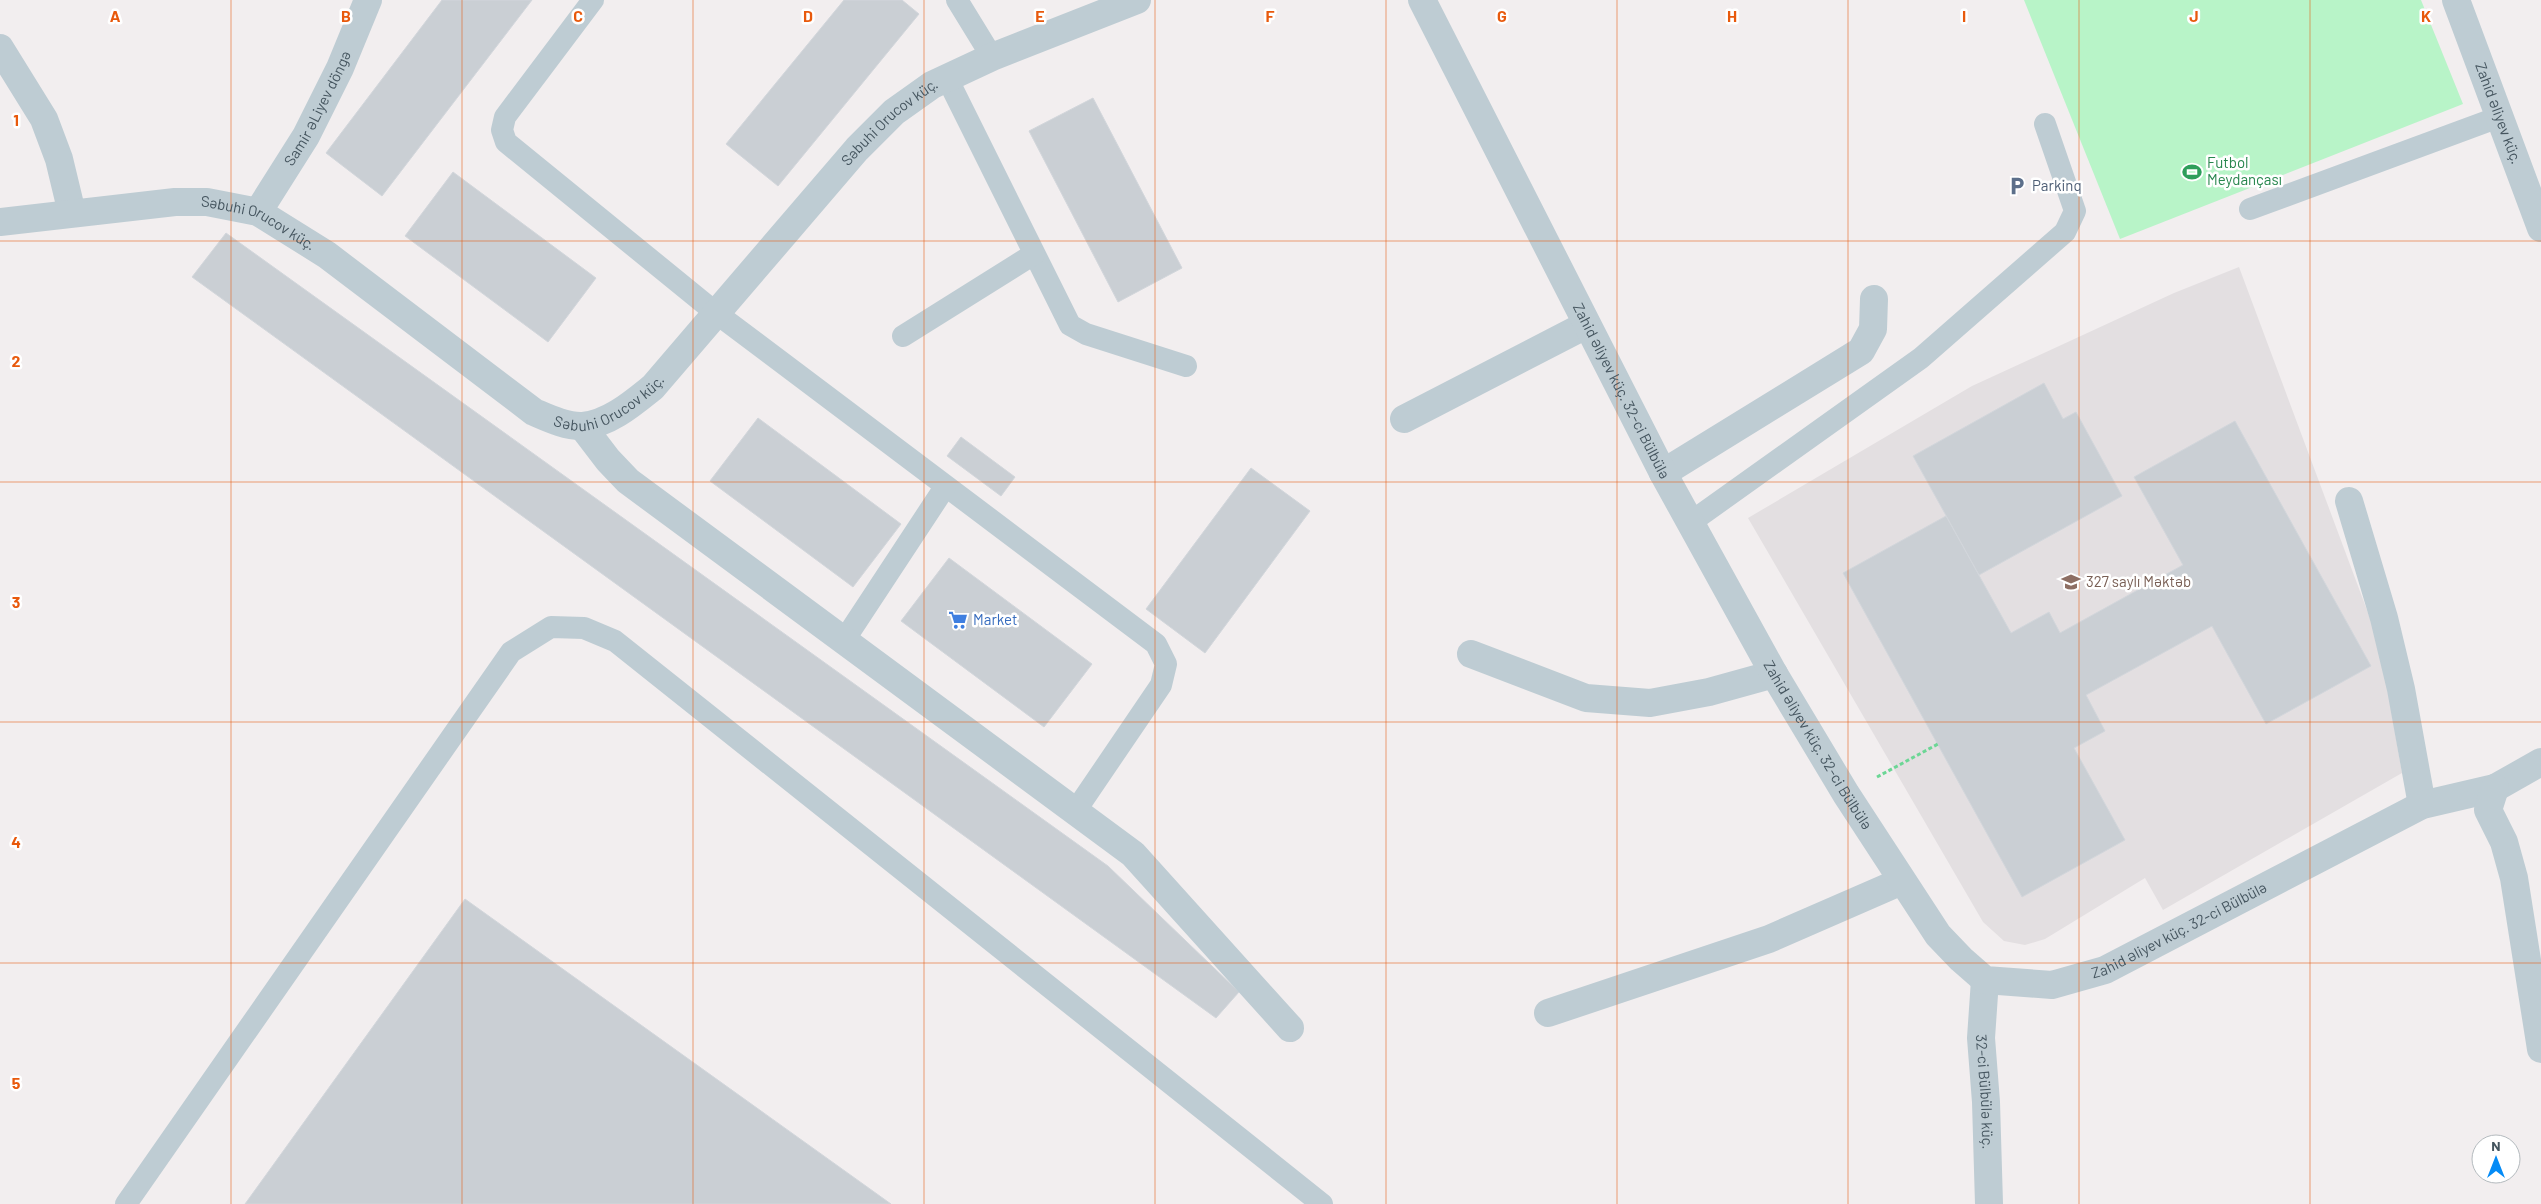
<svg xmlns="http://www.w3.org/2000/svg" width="2541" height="1204" font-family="Barlow,sans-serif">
  <rect width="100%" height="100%" fill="#f2eeef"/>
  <!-- education -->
  <path fill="#e3dfe1" d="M2239,267L2380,645L2402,773L2163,910L2145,878L2045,939L2025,945L2004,941L1983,922L1748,518L1972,386L2174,293Z"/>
  <!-- green -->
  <path fill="#b8f4c8" d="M2024,0H2421L2463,104L2120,239Z"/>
  <!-- building -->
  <g fill="#cacfd4" stroke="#d2d6db">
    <path d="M442,0H532L382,196L326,153Z"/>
    <path d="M844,0H902L919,14L778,186L726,144Z"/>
    <path d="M1093,98L1182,268L1118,302L1029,131Z"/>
    <path d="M453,172L596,278L548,342L405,236Z"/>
    <path d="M226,233L1108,866L1239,992L1216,1018L192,277Z"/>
    <path d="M2044,383L2063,419L2076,412L2122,496L1979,575L1913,456Z"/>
    <path d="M758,418L901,524L853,587L710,481Z"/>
    <path d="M2235,421L2371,666L2266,724L2212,626L2086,695L2105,731L2074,748L2125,840L2022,897L1843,573L1946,516L2011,633L2049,612L2060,633L2183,565L2134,477Z"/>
    <path d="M961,437L1015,477L1001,496L947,456Z"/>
    <path d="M1251,468L1310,511L1205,653L1146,609Z"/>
    <path d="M949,558L1092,664L1044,727L901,621Z"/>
    <path d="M465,899L891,1204H245Z"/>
  </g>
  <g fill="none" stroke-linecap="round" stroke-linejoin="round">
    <!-- path -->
    <path stroke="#6cd695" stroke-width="3" stroke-dasharray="4 2.5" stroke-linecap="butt" d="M1877,777L1938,744"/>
    <!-- service -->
    <g stroke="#beccd3" stroke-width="22">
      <path d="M593,0L505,117L502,130L506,142L716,313L1156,644L1166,664L1161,685L1074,813"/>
      <path d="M957,0L992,57"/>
      <path d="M947,78L1070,325L1086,334L1186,366"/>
      <path d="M2250,209L2499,117"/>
      <path d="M903,336L1034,254"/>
      <path d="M1691,522L1921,358L2065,232L2075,211L2045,124"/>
      <path d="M843,642L945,487"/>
      <path d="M126,1204L511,652L551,627L584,628L615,641L1322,1204"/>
    </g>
    <!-- minor -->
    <g stroke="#beccd3" stroke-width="28">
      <path id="s1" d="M2456,0L2541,228"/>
      <path d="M0,48L44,119L59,159L72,213"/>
      <path id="s2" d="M258,212L306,136L340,68L368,0"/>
      <path id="s3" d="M0,222L175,202H207L258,212L327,255L534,412C548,418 567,427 583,426C610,423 633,403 653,387L857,149L894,112L932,85L992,57L1137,0"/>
      <path d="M1404,419L1586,325"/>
      <path d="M582,426L608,460L628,481L1133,854L1290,1028"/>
      <path d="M1663,473L1861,351L1873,329L1874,299"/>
      <path d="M2349,501L2384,618L2401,689L2422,805"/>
      <path d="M1471,654L1586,698L1650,703L1709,692L1774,674"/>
      <path d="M2495,788L2541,762"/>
      <path id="s4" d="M1985,980L1981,1038L1986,1102L1989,1204"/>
      <path d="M1548,1013L1769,939L1902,881"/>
    </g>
    <!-- tertiary -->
    <g stroke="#beccd3" stroke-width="28">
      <path id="s5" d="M1422,0L1663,473L1774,674L1846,794L1938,935L1961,959L1985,980L2052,985L2105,970L2422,805L2495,788"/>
      <path d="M2495,788L2488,810L2504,842L2514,878L2541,1049"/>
    </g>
  </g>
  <!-- grid -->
  <path fill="none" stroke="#e8590c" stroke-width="1" stroke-opacity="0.55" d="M231,0V1204M462,0V1204M693,0V1204M924,0V1204M1155,0V1204M1386,0V1204M1617,0V1204M1848,0V1204M2079,0V1204M2310,0V1204M0,241H2541M0,482H2541M0,722H2541M0,963H2541"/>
  <!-- icons -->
  <defs>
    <g id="stadium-bare" transform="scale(1.5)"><path d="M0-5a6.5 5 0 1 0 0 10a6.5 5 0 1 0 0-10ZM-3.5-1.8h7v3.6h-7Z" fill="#2e9e5b" stroke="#fff" stroke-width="2.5" paint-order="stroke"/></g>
    <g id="parking-bare" transform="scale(1.5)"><path d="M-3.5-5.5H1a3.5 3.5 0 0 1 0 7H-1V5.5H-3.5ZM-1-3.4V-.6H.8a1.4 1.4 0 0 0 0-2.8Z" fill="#5c6f8a" stroke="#fff" stroke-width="2.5" paint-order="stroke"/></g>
    <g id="school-bare" transform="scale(1.5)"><path d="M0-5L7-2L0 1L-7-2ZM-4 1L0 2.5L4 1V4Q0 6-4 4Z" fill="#8d6e63" stroke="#fff" stroke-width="2.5" paint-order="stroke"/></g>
    <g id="supermarket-bare" transform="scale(1.5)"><path d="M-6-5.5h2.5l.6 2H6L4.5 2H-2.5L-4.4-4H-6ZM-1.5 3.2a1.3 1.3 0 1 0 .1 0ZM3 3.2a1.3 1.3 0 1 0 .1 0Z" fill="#3f7fe0" stroke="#fff" stroke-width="2.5" paint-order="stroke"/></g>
  </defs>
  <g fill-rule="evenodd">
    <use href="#stadium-bare" x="2192" y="172"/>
    <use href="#parking-bare" x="2017" y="186"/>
    <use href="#school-bare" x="2071" y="582"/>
    <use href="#supermarket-bare" x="958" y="620"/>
  </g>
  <g text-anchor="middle" stroke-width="5" stroke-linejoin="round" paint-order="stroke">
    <!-- street labels -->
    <g font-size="15" fill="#45555f" stroke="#fff">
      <text dy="5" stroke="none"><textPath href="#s2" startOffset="120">Samir ƏLiyev döngə</textPath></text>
      <text dy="5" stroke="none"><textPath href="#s1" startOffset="121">Zahid Əliyev küç.</textPath></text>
      <text dy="5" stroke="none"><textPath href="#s3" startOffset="1090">Səbuhi Orucov küç.</textPath></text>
      <text dy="5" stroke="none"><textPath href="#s3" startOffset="264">Səbuhi Orucov küç.</textPath></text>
      <text dy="5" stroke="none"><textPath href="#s5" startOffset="439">Zahid Əliyev küç. 32-ci Bülbülə</textPath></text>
      <text dy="5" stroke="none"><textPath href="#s3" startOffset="685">Səbuhi Orucov küç.</textPath></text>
      <text dy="5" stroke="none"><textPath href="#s5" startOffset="844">Zahid Əliyev küç. 32-ci Bülbülə</textPath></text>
      <text dy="5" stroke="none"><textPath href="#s5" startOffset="1340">Zahid Əliyev küç. 32-ci Bülbülə</textPath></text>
      <text dy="5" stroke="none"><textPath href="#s4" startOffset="112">32-ci Bülbülə küç.</textPath></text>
    </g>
    <!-- leisure labels -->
    <g font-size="15" fill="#27864d" stroke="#fff" text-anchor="start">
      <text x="2207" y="168">Futbol<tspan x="2207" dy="17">Meydançası</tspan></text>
    </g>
    <!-- service labels -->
    <g font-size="15" fill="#4e5e75" stroke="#fff" text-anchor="start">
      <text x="2032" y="191">Parkinq</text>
    </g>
    <!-- education labels -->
    <g font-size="15" fill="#785e54" stroke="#fff" text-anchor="start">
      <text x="2086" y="587">327 saylı Məktəb</text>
    </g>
    <!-- shop labels -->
    <g font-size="15" fill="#366cbe" stroke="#fff" text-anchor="start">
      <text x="973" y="625">Market</text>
    </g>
  </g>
  <g font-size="16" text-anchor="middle" font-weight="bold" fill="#e8590c" stroke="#fff" stroke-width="5" stroke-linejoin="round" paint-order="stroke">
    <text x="115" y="22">A</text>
    <text x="346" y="22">B</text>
    <text x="578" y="22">C</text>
    <text x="808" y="22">D</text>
    <text x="1040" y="22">E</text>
    <text x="1270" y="22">F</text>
    <text x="1502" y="22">G</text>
    <text x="1732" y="22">H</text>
    <text x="1964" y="22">I</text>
    <text x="2194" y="22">J</text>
    <text x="2426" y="22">K</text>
    <text x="16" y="126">1</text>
    <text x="16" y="367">2</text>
    <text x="16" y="608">3</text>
    <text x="16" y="848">4</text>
    <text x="16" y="1089">5</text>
  </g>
  <!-- north arrow -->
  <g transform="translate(2496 1159)"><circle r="24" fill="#ffffff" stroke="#b5bbbf"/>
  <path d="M0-4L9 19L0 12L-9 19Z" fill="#048bf6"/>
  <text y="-8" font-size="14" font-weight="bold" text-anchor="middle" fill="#45555f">N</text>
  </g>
</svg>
